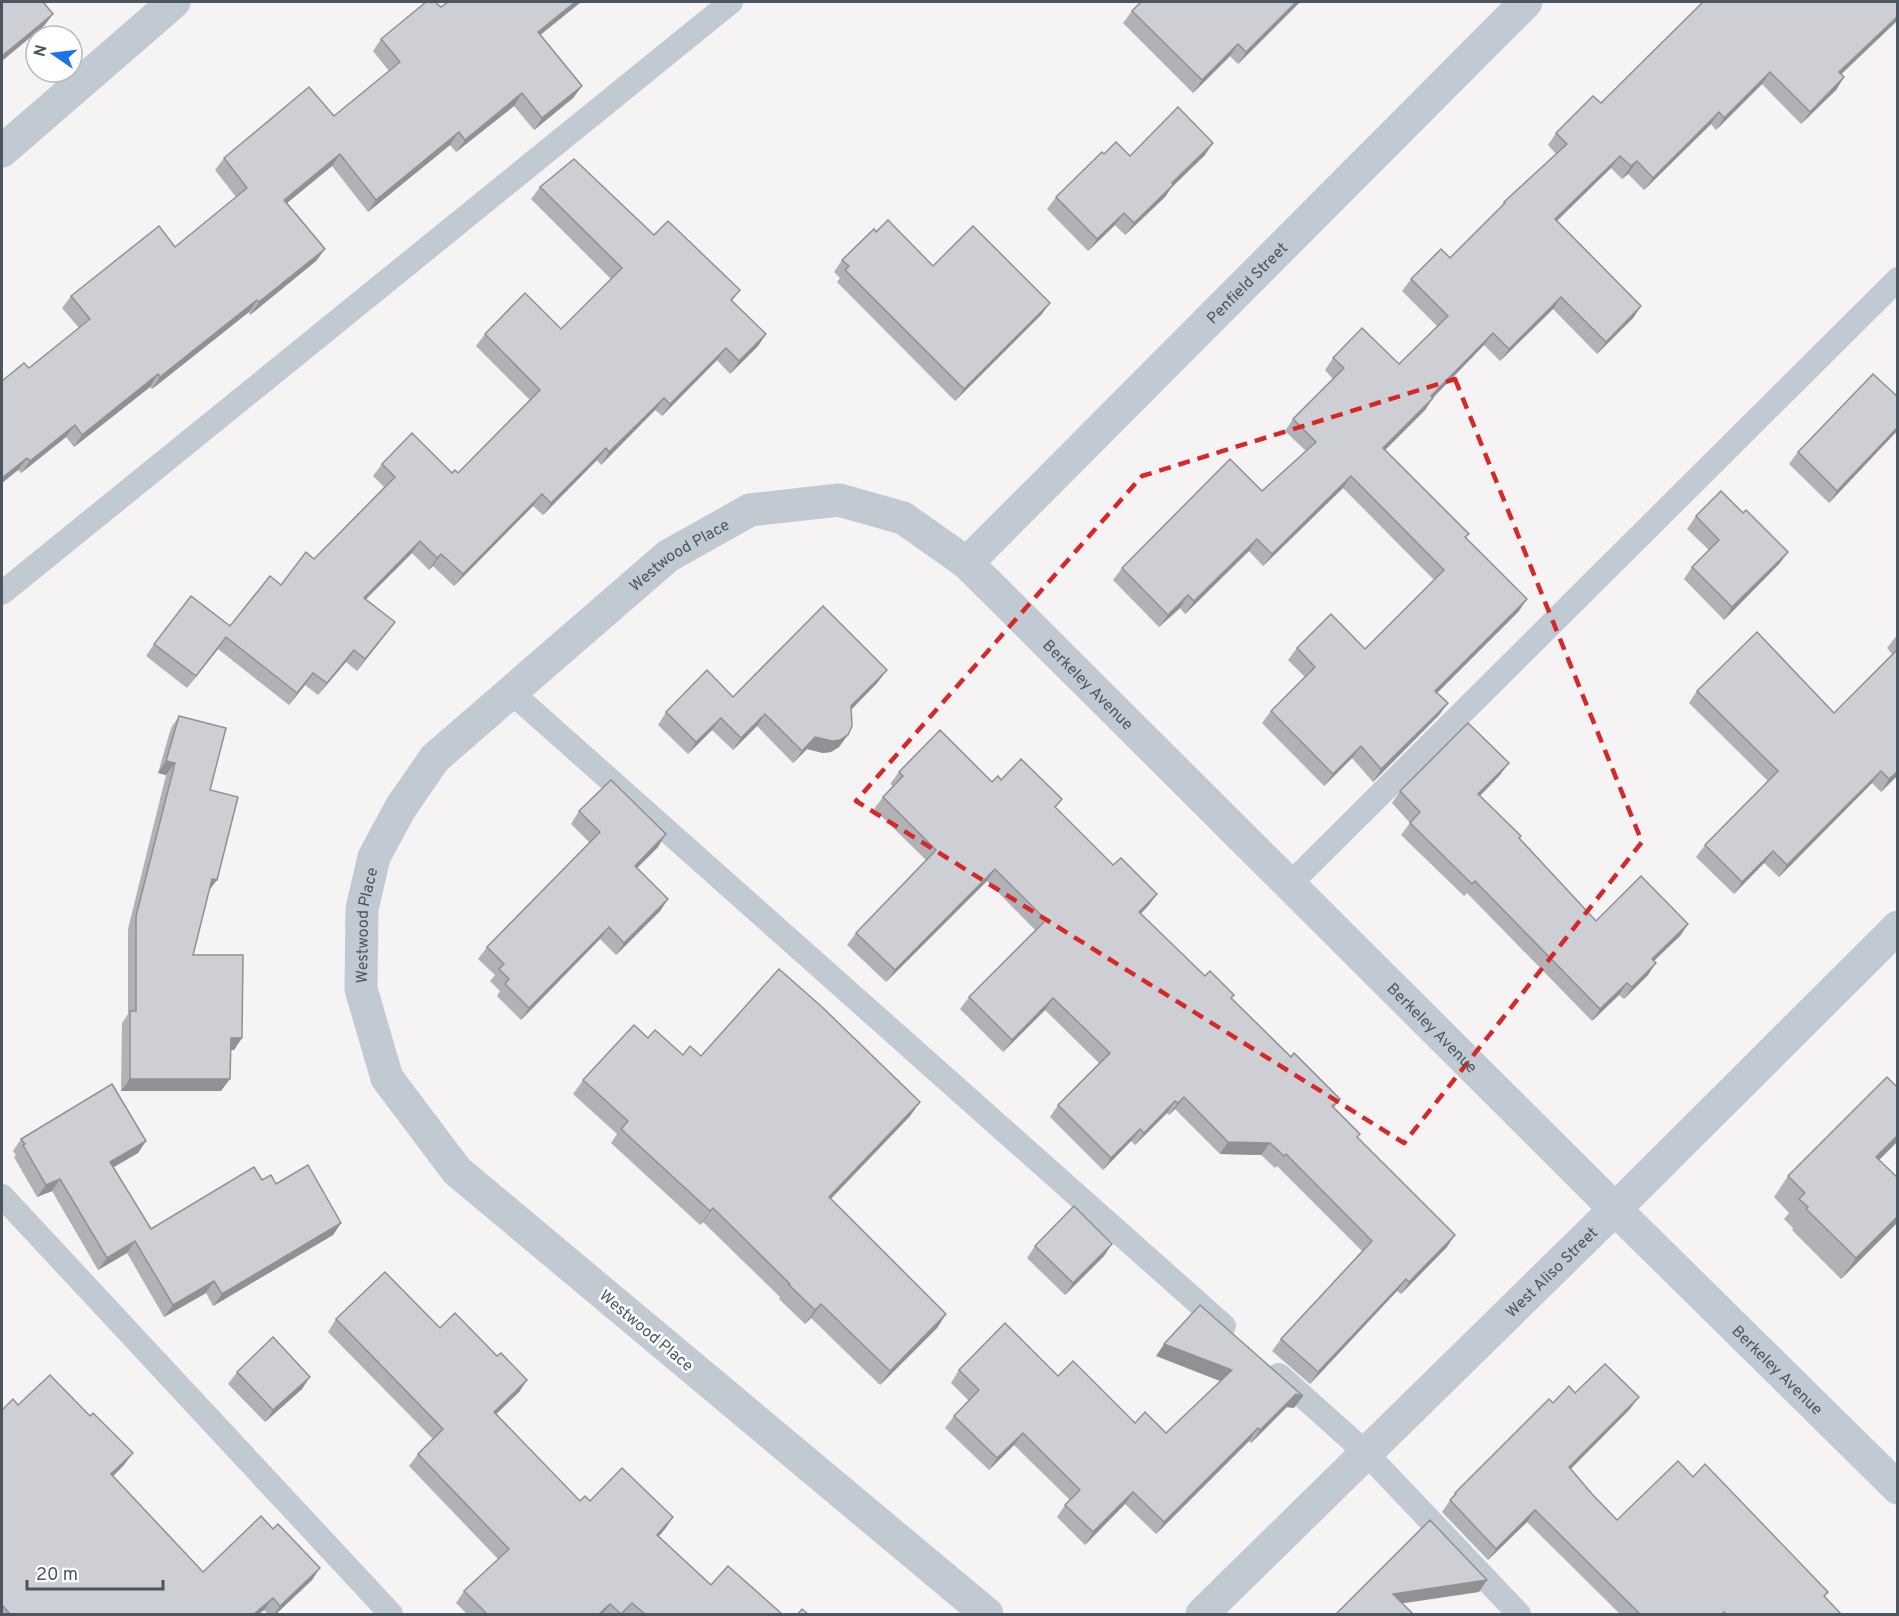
<svg xmlns="http://www.w3.org/2000/svg" width="1899" height="1616" font-family="Overpass,sans-serif">
  <rect width="100%" height="100%" fill="#f5f3f3"/>
  <g fill="none" stroke-linecap="round" stroke-linejoin="round">
    <!-- lane -->
    <g stroke="#c1cad2" stroke-width="24">
      <path d="M2,593L731,2"/>
      <path d="M511,692L1224,1326"/>
      <path d="M1290,884L1898,279"/>
      <path d="M2,1196L391,1614"/>
      <path d="M1279,1375L1366,1453L1519,1614"/>
    </g>
    <!-- street -->
    <g stroke="#c1cad2" stroke-width="33">
      <path d="M2,151L174,2"/>
      <path id="s1" d="M967,563L1526,2"/>
      <path id="s2" d="M987,1614L457,1171L387,1078L361,989L362,909L374,857L401,807L435,758L668,556L750,510L839,500L903,518L967,563L1615,1209L1898,1488"/>
      <path id="s3" d="M1202,1614L1615,1209L1898,927"/>
    </g>
  </g>
  <!-- wall -->
  <g fill="#b0b2b7">
    <path d="M448,2H581L540,35L582,86L573,98L534,130L514,106L456,152L450,145L368,212L332,166L287,203L325,249L316,261L250,315L249,312L152,389L150,387L74,447L66,437L21,473L18,470L2,483V381L29,368L79,328L62,308L71,296L175,247L236,197L215,170L224,158L334,116L389,71L373,51L381,39L441,7Z"/>
    <path d="M1300,2L1238,64L1230,56L1193,93L1123,23L1132,11Z"/>
    <path d="M1898,2V20L1841,74L1844,77L1836,90L1801,124L1762,84L1716,130L1711,124L1644,190L1628,174L1622,179L1611,168L1557,221L1641,306L1633,318L1597,354L1553,309L1500,361L1484,345L1433,398L1425,410L1385,450L1469,534L1466,538L1519,611L1437,693L1448,703L1439,715L1373,782L1352,758L1324,786L1262,723L1271,711L1305,677L1288,660L1297,648L1365,649L1434,580L1343,488L1263,566L1249,551L1185,614L1180,608L1159,627L1113,580L1122,568L1262,491L1306,451L1285,431L1293,419L1333,379L1325,370L1333,358L1399,364L1437,326L1402,291L1411,279L1450,258L1499,210L1504,202L1556,154L1548,145L1556,133L1601,103Z"/>
    <path d="M1104,154L1130,156L1205,155L1171,188L1165,197L1125,235L1115,225L1088,251L1047,209L1056,197Z"/>
    <path d="M540,187L654,235L740,290L732,301L766,334L758,346L730,374L717,360L662,416L655,410L601,465L597,460L543,515L533,506L454,586L433,566L429,570L412,553L366,599L395,622L357,671L346,662L318,695L305,685L289,705L218,649L187,688L146,656L154,644L230,626L314,559L384,487L373,476L382,464L458,473L530,400L476,346L485,334L561,329L611,279L531,199Z"/>
    <path d="M876,232L933,266L1050,303L1041,315L955,401L837,282L840,278L834,272L842,260Z"/>
    <path d="M1898,430L1829,503L1789,464L1798,452Z"/>
    <path d="M1743,513L1788,552L1779,564L1724,620L1684,579L1692,567L1709,550L1687,529L1696,516Z"/>
    <path d="M1898,634V775L1881,792L1872,783L1779,877L1764,863L1734,894L1696,857L1705,845L1768,781L1689,703L1697,691L1834,713L1892,654L1887,648Z"/>
    <path d="M878,682L852,709L839,747L831,752L823,753L807,749L793,763L757,726L733,750L712,730L688,754L658,725L666,712L733,697Z"/>
    <path d="M179,716L210,790L208,892L193,955L242,1038L234,1050H230L221,1091H121L122,1023L128,1014V929L166,775L158,773L171,728Z"/>
    <path d="M899,772L992,782L1001,780L1056,808L1113,865L1157,894L1148,906L1141,914L1205,976L1232,999L1291,1057L1340,1099L1334,1108L1447,1247L1401,1294L1397,1291L1310,1384L1272,1351L1281,1339L1362,1251L1277,1166L1275,1168L1261,1155L1220,1154L1175,1109L1169,1115L1167,1113L1135,1145L1131,1141L1103,1170L1050,1117L1058,1105L1099,1063L1045,1010L1003,1052L960,1009L969,997L1035,930L987,881L886,982L847,945L856,933L926,860L874,809L883,797L893,786L890,784Z"/>
    <path d="M1500,775L1480,796L1596,921L1688,924L1680,936L1654,961L1648,975L1624,999L1619,995L1592,1021L1467,893L1464,896L1401,835L1410,823L1392,803L1400,791Z"/>
    <path d="M579,811L658,847L637,868L668,899L660,911L616,955L600,939L521,1020L497,996L500,991L490,981L495,975L478,959L487,947L590,843L571,824Z"/>
    <path d="M648,1038L683,1055L701,1056L920,1102L910,1116L831,1199L946,1314L937,1328L880,1385L811,1318L805,1324L779,1299L780,1297L703,1222L700,1225L611,1143L617,1134L573,1094L583,1080Z"/>
    <path d="M1898,1084V1141L1879,1160L1898,1222L1841,1279L1792,1230L1793,1228L1784,1219L1789,1213L1774,1197L1788,1176Z"/>
    <path d="M21,1139L146,1141L138,1153L113,1167L151,1229L262,1180L276,1184L341,1223L333,1235L213,1306L206,1293L164,1317L127,1253L98,1270L52,1191L37,1197L14,1157L16,1155L13,1151Z"/>
    <path d="M1035,1246L1104,1256L1065,1295L1027,1258Z"/>
    <path d="M336,1319L440,1328L497,1356L527,1380L519,1392L496,1414L580,1501H590L673,1517L665,1529L659,1536L711,1585L782,1614H467L456,1603L464,1591L498,1559L409,1466L418,1454L433,1439L328,1332Z"/>
    <path d="M1156,1356L1294,1408L1287,1407L1251,1443L1249,1441L1156,1534L1125,1504L1085,1545L1057,1517L1065,1505L1070,1500L1014,1445L989,1470L945,1428L954,1416L969,1401L951,1383L959,1370L1058,1376L1135,1423L1166,1433L1220,1381Z"/>
    <path d="M237,1372L302,1389L265,1422L228,1384Z"/>
    <path d="M1575,1393L1630,1409L1570,1469L1592,1494L1617,1520L1693,1477L1828,1592L1824,1597L1841,1614H1620L1527,1522L1488,1560L1442,1512L1455,1493L1553,1403Z"/>
    <path d="M18,1405L124,1465L113,1476L203,1572L312,1580L276,1614H268L264,1610L259,1614H2V1410Z"/>
  </g>
  <!-- shaded-wall -->
  <g fill="#909195">
    <path d="M575,2H581L529,44L538,32Z"/>
    <path d="M1296,2H1300L1238,64L1246,52Z"/>
    <path d="M53,14L44,26L2,61V56Z"/>
    <path d="M1898,16V20L1831,84L1839,72Z"/>
    <path d="M1238,44L1230,56L1193,93L1202,80Z"/>
    <path d="M1770,72L1762,84L1716,130L1724,118Z"/>
    <path d="M1844,77L1836,90L1801,124L1810,112Z"/>
    <path d="M582,86L573,98L534,130L542,118Z"/>
    <path d="M522,93L514,106L456,152L465,140Z"/>
    <path d="M1719,112L1711,124L1644,190L1653,178Z"/>
    <path d="M459,132L450,145L368,212L376,200Z"/>
    <path d="M1213,143L1205,155L1171,188L1165,197L1125,235L1134,223L1172,183Z"/>
    <path d="M340,154L332,166L276,212L284,200Z"/>
    <path d="M1620,156L1611,168L1546,231L1555,219Z"/>
    <path d="M1637,161L1628,174L1622,179L1631,166Z"/>
    <path d="M1124,213L1115,225L1088,251L1097,239Z"/>
    <path d="M325,249L316,261L250,315L259,302Z"/>
    <path d="M1561,297L1553,309L1500,361L1509,349Z"/>
    <path d="M257,300L249,312L152,389L160,377Z"/>
    <path d="M1050,303L1041,315L955,401L964,389Z"/>
    <path d="M1641,306L1633,318L1597,354L1606,342Z"/>
    <path d="M1493,333L1484,345L1423,408L1431,396Z"/>
    <path d="M766,334L758,346L730,374L739,361Z"/>
    <path d="M726,348L717,360L662,416L670,404Z"/>
    <path d="M158,374L150,387L74,447L82,435Z"/>
    <path d="M664,398L655,410L601,465L609,452Z"/>
    <path d="M1433,398L1425,410L1375,460L1383,448Z"/>
    <path d="M75,425L66,437L21,473L30,461Z"/>
    <path d="M1898,427V430L1829,503L1837,491Z"/>
    <path d="M606,448L597,460L543,515L551,503Z"/>
    <path d="M27,458L18,470L2,483V478Z"/>
    <path d="M1351,476L1343,488L1263,566L1272,554Z"/>
    <path d="M542,494L533,506L454,586L463,574Z"/>
    <path d="M1257,539L1249,551L1185,614L1194,601Z"/>
    <path d="M420,541L412,553L355,610L364,598Z"/>
    <path d="M1788,552L1779,564L1724,620L1732,607Z"/>
    <path d="M441,554L433,566L429,570L437,558Z"/>
    <path d="M1188,595L1180,608L1159,627L1168,615Z"/>
    <path d="M1527,599L1519,611L1427,703L1435,691Z"/>
    <path d="M395,622L386,634L357,671L365,659Z"/>
    <path d="M226,637L218,649L187,688L196,676Z"/>
    <path d="M354,650L346,662L318,695L327,683Z"/>
    <path d="M887,670L878,682L843,718L851,706Z"/>
    <path d="M313,673L305,685L289,705L297,693Z"/>
    <path d="M1448,703L1439,715L1373,782L1381,769Z"/>
    <path d="M765,714L757,726L733,750L741,738Z"/>
    <path d="M721,718L712,730L688,754L696,742Z"/>
    <path d="M848,735L839,747L831,752L823,753L807,749L793,763L802,751L815,737Z"/>
    <path d="M1361,746L1352,758L1324,786L1333,774Z"/>
    <path d="M166,761L175,763L166,775L158,773Z"/>
    <path d="M1509,763L1500,775L1470,806L1478,794Z"/>
    <path d="M1881,771L1872,783L1779,877L1787,865Z"/>
    <path d="M1898,771V775L1881,792L1889,779Z"/>
    <path d="M666,834L658,847L626,879L635,866Z"/>
    <path d="M1773,851L1764,863L1734,894L1742,882Z"/>
    <path d="M995,869L987,881L886,982L895,970Z"/>
    <path d="M212,879L217,880L208,892Z"/>
    <path d="M1157,894L1148,906L1130,924L1139,912Z"/>
    <path d="M668,899L660,911L616,955L624,943Z"/>
    <path d="M1688,924L1680,936L1643,971L1652,959Z"/>
    <path d="M609,927L600,939L521,1020L529,1008Z"/>
    <path d="M1656,963L1648,975L1624,999L1632,987Z"/>
    <path d="M1627,983L1619,995L1592,1021L1600,1009Z"/>
    <path d="M1053,998L1045,1010L1003,1052L1012,1040Z"/>
    <path d="M231,1038H242L234,1050H222Z"/>
    <path d="M130,1079H230L221,1091H121Z"/>
    <path d="M1184,1097L1175,1109L1169,1115L1178,1103Z"/>
    <path d="M1175,1101L1167,1113L1135,1145L1144,1133Z"/>
    <path d="M920,1102L910,1116L819,1211L829,1197Z"/>
    <path d="M1140,1129L1131,1141L1103,1170L1111,1158Z"/>
    <path d="M1898,1135V1141L1861,1178L1876,1157Z"/>
    <path d="M146,1141L138,1153L102,1174L110,1162Z"/>
    <path d="M1228,1142L1270,1143L1261,1155L1220,1154Z"/>
    <path d="M60,1179L52,1191L37,1197L46,1185Z"/>
    <path d="M713,1208L703,1222L700,1225L710,1211Z"/>
    <path d="M1898,1216V1222L1841,1279L1856,1258Z"/>
    <path d="M341,1223L333,1235L213,1306L222,1294Z"/>
    <path d="M1455,1235L1447,1247L1401,1294L1409,1282Z"/>
    <path d="M135,1241L127,1253L98,1270L107,1258Z"/>
    <path d="M1112,1244L1104,1256L1065,1295L1073,1283Z"/>
    <path d="M1406,1279L1397,1291L1310,1384L1318,1372Z"/>
    <path d="M214,1281L206,1293L164,1317L173,1305Z"/>
    <path d="M821,1304L811,1318L805,1324L815,1310Z"/>
    <path d="M946,1314L937,1328L880,1385L890,1371Z"/>
    <path d="M1164,1344L1232,1370L1223,1382L1156,1356Z"/>
    <path d="M310,1377L302,1389L265,1422L273,1410Z"/>
    <path d="M527,1380L519,1392L486,1424L494,1412Z"/>
    <path d="M1296,1394L1303,1396L1294,1408L1287,1407L1251,1443L1260,1430Z"/>
    <path d="M1639,1397L1630,1409L1561,1479L1569,1467Z"/>
    <path d="M1258,1428L1249,1441L1156,1534L1164,1522Z"/>
    <path d="M1023,1433L1014,1445L989,1470L997,1458Z"/>
    <path d="M133,1453L124,1465L103,1486L111,1474Z"/>
    <path d="M1133,1492L1125,1504L1085,1545L1093,1532Z"/>
    <path d="M1535,1510L1527,1522L1488,1560L1496,1549Z"/>
    <path d="M673,1517L665,1529L649,1547L657,1535Z"/>
    <path d="M320,1568L312,1580L276,1614H274L280,1606Z"/>
    <path d="M1487,1580L1479,1592L1385,1606L1393,1594Z"/>
    <path d="M273,1598L264,1610L259,1614H254Z"/>
    <path d="M610,1604L603,1614H599Z"/>
  </g>
  <!-- building -->
  <g fill="#cdcfd5" stroke="#909195" stroke-width="1.5">
    <path d="M2,2H43L53,14L2,56Z"/>
    <path d="M426,2H435L441,7L448,2H575L538,32L582,86L542,118L522,93L465,140L459,132L376,200L340,154L284,200L325,249L259,302L257,300L160,377L158,374L82,435L75,425L30,461L27,458L2,478V381L24,363L29,368L90,319L71,296L159,226L175,247L247,188L224,158L309,87L334,116L400,62L381,39Z"/>
    <path d="M1141,2H1296L1246,52L1238,44L1202,80L1132,11Z"/>
    <path d="M1703,2H1898V16L1839,72L1844,77L1810,112L1770,72L1724,118L1719,112L1653,178L1637,161L1631,166L1620,156L1555,219L1641,306L1606,342L1561,297L1509,349L1493,333L1431,396L1433,398L1383,448L1469,534L1465,537L1527,599L1435,691L1448,703L1381,769L1361,746L1333,774L1271,711L1315,667L1297,648L1331,614L1365,649L1444,570L1351,476L1272,554L1257,539L1194,601L1188,595L1168,615L1122,568L1230,459L1262,491L1316,442L1293,419L1344,368L1333,358L1362,328L1399,364L1448,316L1411,279L1441,249L1450,258L1505,203L1504,202L1567,144L1556,133L1593,96L1601,103Z"/>
    <path d="M1178,107L1213,143L1172,183L1173,185L1134,223L1124,213L1097,239L1056,197L1102,152L1104,154L1116,142L1130,156Z"/>
    <path d="M574,159L654,235L668,221L740,290L731,300L766,334L739,361L726,348L670,404L664,398L609,452L606,448L551,503L542,494L463,574L441,554L437,558L420,541L364,598L395,622L365,659L354,650L327,683L313,673L297,693L226,637L196,676L154,644L191,596L230,626L270,576L281,585L306,552L314,559L395,477L382,464L412,433L452,473L455,470L458,473L540,390L485,334L525,293L561,329L622,268L540,187Z"/>
    <path d="M888,220L933,266L973,226L1050,303L964,389L845,270L849,266L842,260L874,229L876,232Z"/>
    <path d="M1873,374L1898,397V427L1837,491L1798,452Z"/>
    <path d="M1721,491L1743,513L1746,510L1788,552L1732,607L1692,567L1719,540L1696,516Z"/>
    <path d="M823,606L887,670L851,706L852,726L848,735L840,740L832,741L815,737L802,751L765,714L741,738L721,718L696,742L666,712L707,670L733,697Z"/>
    <path d="M1757,632L1834,713L1898,649V771L1889,779L1881,771L1787,865L1773,851L1742,882L1705,845L1778,771L1697,691Z"/>
    <path d="M179,716L226,728L210,790L238,797L217,880L212,879L193,955H243L242,1038H231L230,1079H130V1011H136V916L175,763L166,761Z"/>
    <path d="M1468,723L1509,763L1478,794L1521,836L1519,838L1596,921L1641,876L1688,924L1652,959L1656,963L1632,987L1627,983L1600,1009L1475,881L1472,884L1410,823L1420,812L1400,791Z"/>
    <path d="M940,730L992,782L998,776L1001,780L1021,759L1062,799L1055,807L1113,865L1121,858L1157,894L1139,912L1205,976L1210,971L1234,995L1231,998L1291,1057L1294,1053L1340,1099L1332,1106L1360,1134L1357,1137L1455,1235L1409,1282L1406,1279L1318,1372L1281,1339L1372,1241L1286,1154L1284,1156L1270,1143L1228,1142L1184,1097L1178,1103L1175,1101L1144,1133L1140,1129L1111,1158L1058,1105L1110,1053L1053,998L1012,1040L969,997L1046,920L995,869L895,970L856,933L936,850L883,797L903,776L899,772Z"/>
    <path d="M611,780L666,834L635,866L668,899L624,943L609,927L529,1008L505,984L509,979L499,969L504,964L487,947L600,832L579,811Z"/>
    <path d="M779,969L822,1007L920,1102L829,1197L946,1314L890,1371L821,1304L815,1310L789,1285L790,1284L713,1208L710,1211L621,1129L628,1121L583,1080L634,1025L648,1038L655,1030L683,1055L690,1046L701,1056Z"/>
    <path d="M1887,1077L1896,1086L1898,1084V1135L1876,1157L1898,1178V1216L1856,1258L1806,1209L1808,1207L1799,1199L1805,1193L1788,1176Z"/>
    <path d="M112,1084L146,1141L110,1162L151,1229L254,1167L262,1180L271,1175L276,1184L308,1165L341,1223L222,1294L214,1281L173,1305L135,1241L107,1258L60,1179L46,1185L23,1145L25,1144L21,1139Z"/>
    <path d="M1074,1206L1112,1244L1073,1283L1035,1246Z"/>
    <path d="M385,1272L440,1328L455,1313L497,1356L501,1353L527,1380L494,1412L580,1501L585,1496L590,1501L622,1468L673,1517L657,1535L711,1585L728,1566L782,1614H645L632,1603L621,1614L610,1604L599,1614H487L464,1591L509,1549L418,1454L443,1429L336,1319Z"/>
    <path d="M1200,1305L1303,1396L1296,1394L1260,1430L1258,1428L1164,1522L1133,1492L1093,1532L1065,1505L1080,1490L1023,1433L997,1458L954,1416L979,1390L959,1370L1005,1323L1058,1376L1073,1361L1135,1423L1145,1412L1166,1433L1232,1370L1164,1344Z"/>
    <path d="M273,1337L310,1377L273,1410L237,1372Z"/>
    <path d="M1605,1364L1639,1397L1569,1467L1592,1494L1617,1520L1678,1461L1693,1477L1705,1464L1828,1592L1824,1596L1841,1614H1726L1724,1612L1722,1614H1640L1535,1510L1496,1549L1450,1500L1456,1494L1455,1493L1549,1399L1553,1403L1569,1386L1575,1393Z"/>
    <path d="M50,1375L90,1416L93,1413L133,1453L111,1474L203,1572L261,1516L273,1529L278,1524L320,1568L280,1606L273,1598L254,1614H10L2,1605V1410L13,1399L18,1405Z"/>
    <path d="M1430,1520L1487,1580L1393,1594L1413,1614H1336Z"/>
    <path d="M802,1609L808,1614H798Z"/>
  </g>
  <!-- marked area -->
  <path fill="none" stroke="#d62828" stroke-width="4.5" stroke-dasharray="12 8" stroke-linejoin="round" d="M1455,379L1642,842L1404,1143L856,801L1142,476Z"/>
  <g text-anchor="middle" stroke-width="5" stroke-linejoin="round" paint-order="stroke">
    <!-- street labels -->
    <g font-size="16" fill="#4a5661" stroke="#fff">
      <text dy="6" stroke="none"><textPath href="#s1" startOffset="396">Penfield Street</textPath></text>
      <text dy="6" stroke="none"><textPath href="#s2" startOffset="1468">Westwood Place</textPath></text>
      <text dy="6" stroke="none"><textPath href="#s2" startOffset="1958">Berkeley Avenue</textPath></text>
      <text dy="6" stroke="none"><textPath href="#s2" startOffset="964">Westwood Place</textPath></text>
      <text dy="6" stroke="none"><textPath href="#s2" startOffset="2444">Berkeley Avenue</textPath></text>
      <text dy="6" stroke="none"><textPath href="#s3" startOffset="489">West Aliso Street</textPath></text>
      <text transform="translate(647 1330) rotate(40)" y="6">Westwood Place</text>
      <text dy="6" stroke="none"><textPath href="#s2" startOffset="2930">Berkeley Avenue</textPath></text>
    </g>
  </g>
  <!-- border -->
  <rect width="1899" height="1616" fill="none" stroke="#4a5661" stroke-width="6"/>
  <!-- north arrow -->
  <g transform="translate(54 54) rotate(284)"><circle r="28" fill="#ffffff" stroke="#b7bbc0" stroke-width="1.5"/>
  <path d="M0-4.5L10 22L0 15L-10 22Z" fill="#1a73e8"/>
  <text y="-9" font-size="16" font-weight="bold" text-anchor="middle" fill="#4a5661">N</text>
  </g>
  <!-- scale -->
  <path d="M27 1580v9h136v-9" fill="none" stroke="#4a5661" stroke-width="3"/>
  <text x="36" y="1580" font-size="18" fill="#4a5661" stroke="#ffffff" stroke-width="4.5" paint-order="stroke">20 m</text>
</svg>
